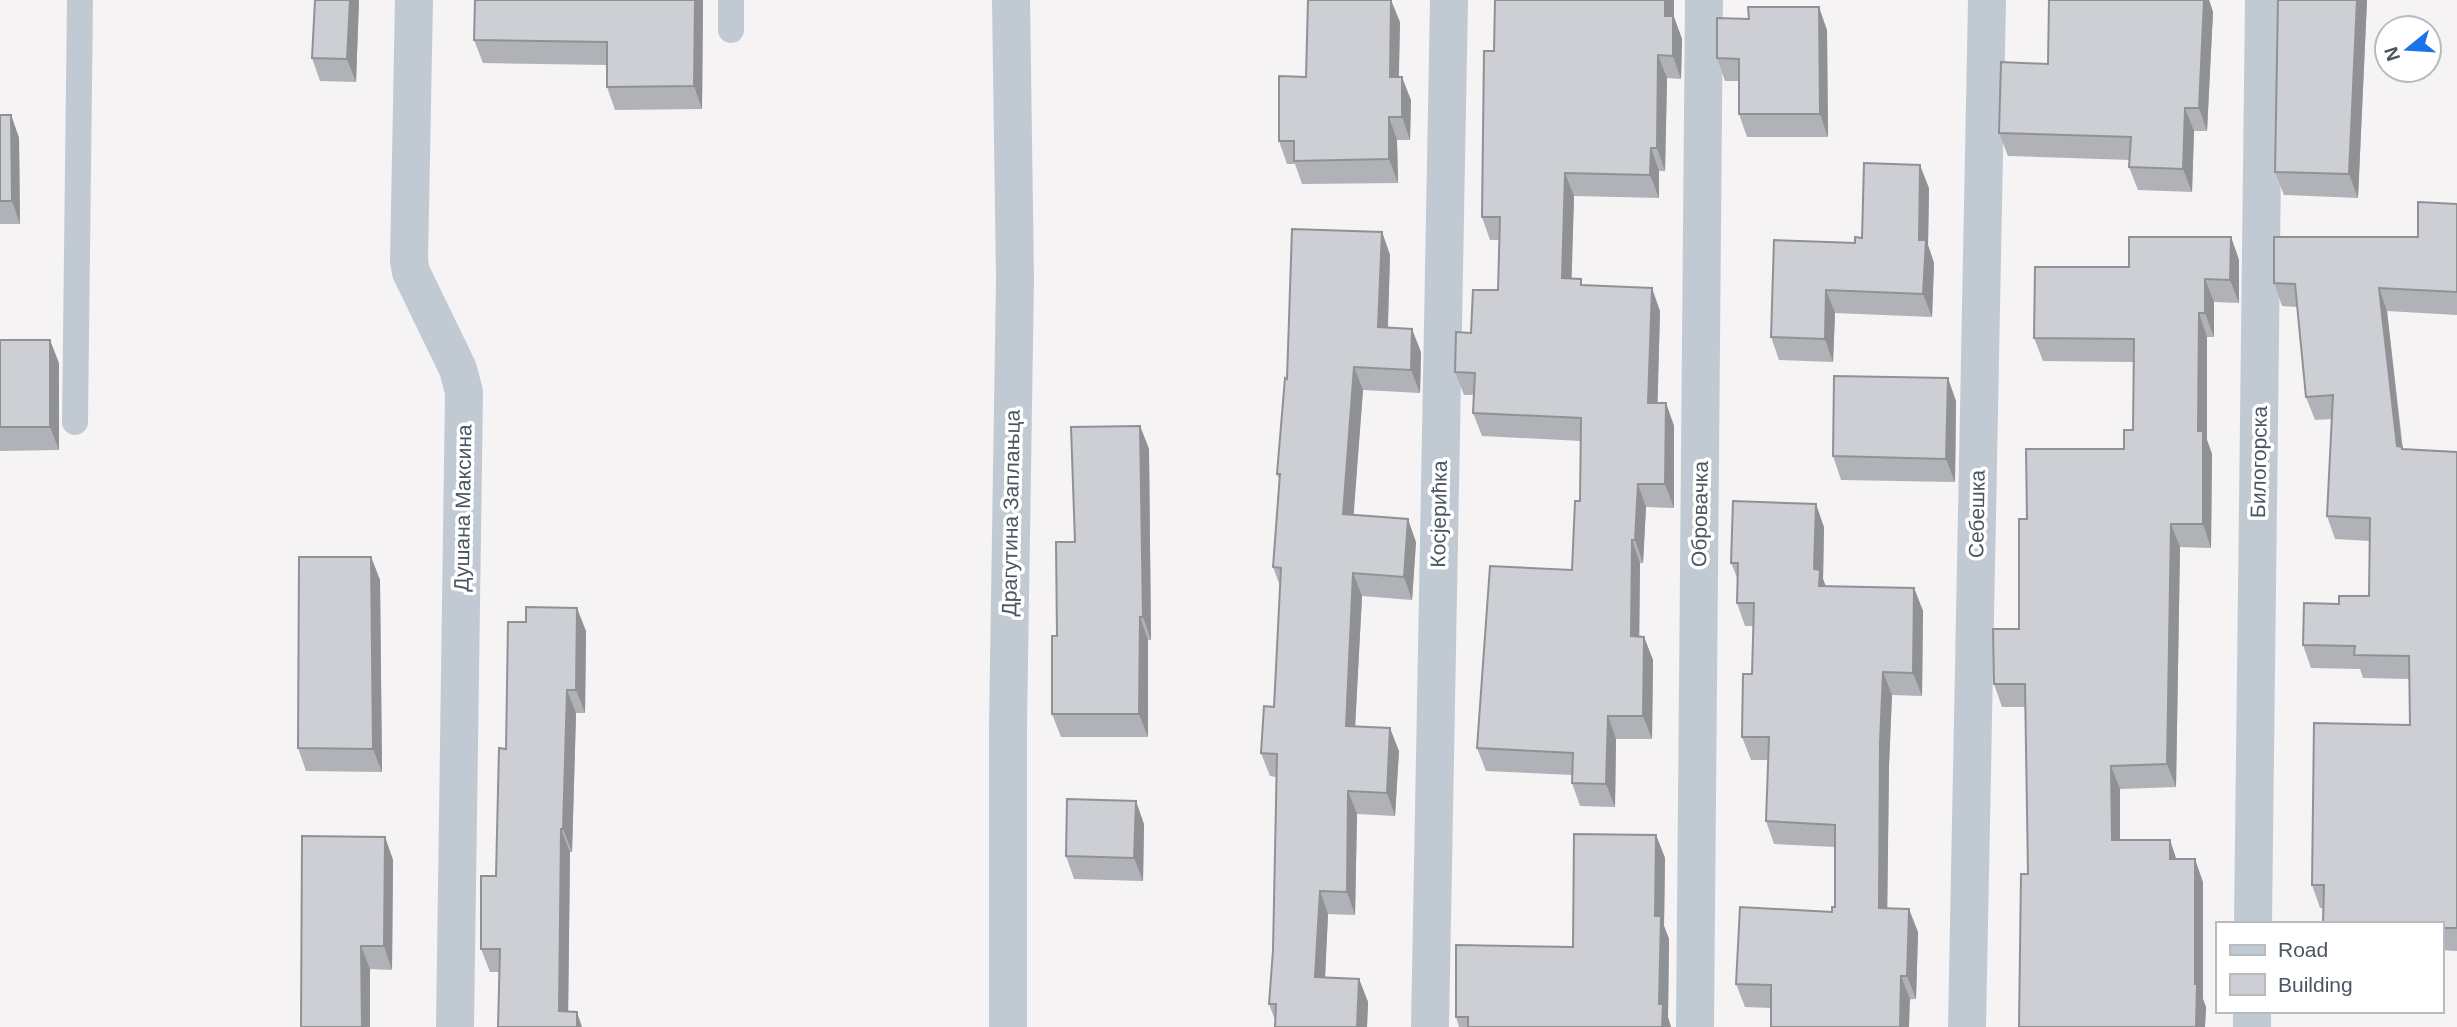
<svg xmlns="http://www.w3.org/2000/svg" width="2457" height="1027" font-family="Helvetica,sans-serif">
  <rect width="100%" height="100%" fill="#f5f3f3"/>
  <g fill="none" stroke-linecap="round" stroke-linejoin="round">
    <!-- lane -->
    <g stroke="#c1cad2" stroke-width="26">
      <path d="M731,0V30"/>
      <path d="M75,422L80,0"/>
    </g>
    <!-- street -->
    <g stroke="#c1cad2" stroke-width="38">
      <path d="M414,0L409,261L411,272L458,369L464,392L455,1027"/>
      <path d="M2253,924L2264,0"/>
      <path d="M1008,1027V726L1015,279L1011,0"/>
      <path d="M1430,1027L1449,0"/>
      <path d="M1695,1027L1704,0"/>
      <path d="M1967,1027L1987,0"/>
      <path d="M2252,1027V1011"/>
    </g>
  </g>
  <!-- wall -->
  <g fill="#b0b2b7">
    <path d="M359,0L356,82L320,81L312,58Z"/>
    <path d="M475,0H703L702,109L615,110L607,87V65L483,63L474,40Z"/>
    <path d="M1495,0H1674V17L1682,39L1681,79L1667,78L1665,171H1659V198L1574,196L1571,278L1583,285L1660,311L1657,403H1666L1674,426V508L1646,507L1643,563H1640L1639,637H1644L1653,660L1652,739H1616L1615,807L1580,806L1572,783V775L1486,771L1477,748L1572,570L1580,501L1581,441L1482,436L1473,413L1474,395H1464L1455,372L1471,333L1498,290L1499,240H1490L1482,217L1494,51Z"/>
    <path d="M2049,0H2209L2213,12L2207,131H2194L2192,192L2138,190L2129,167L2130,160L2008,156L1999,133L2048,64Z"/>
    <path d="M2367,0L2358,198L2284,195L2275,172Z"/>
    <path d="M1749,19L1827,30L1828,137H1747L1739,114V81H1725L1717,58Z"/>
    <path d="M1400,22L1399,77L1411,100L1410,140H1397L1398,183L1302,184L1295,164H1287L1279,141L1306,77Z"/>
    <path d="M0,115H11L19,138L20,224H0Z"/>
    <path d="M1929,188L1928,245L1934,263L1932,317L1835,313L1833,362L1779,360L1771,337L1855,243Z"/>
    <path d="M2457,204V315L2387,311L2403,449L2457,452V951L2441,950V924L2320,908L2312,885L2410,725L2409,679L2363,678L2360,669L2311,668L2303,645L2339,604L2369,596L2370,541L2335,539L2327,516L2332,419L2315,420L2306,397L2297,307L2282,306L2274,283L2418,237Z"/>
    <path d="M1382,232L1390,255L1388,328L1421,352L1420,393L1363,390L1353,515L1416,542L1412,600L1362,596L1355,726L1399,751L1395,816L1357,814L1355,915L1328,914L1325,977L1359,979L1368,1002L1367,1027H1275V1020L1269,1004L1273,950L1276,777L1270,776L1261,753L1274,707L1280,586L1273,567L1279,479L1277,474L1287,379Z"/>
    <path d="M2231,237L2239,260V303L2214,302V337H2207V440L2212,454L2211,548L2180,547L2176,787L2120,789V840L2177,859L2203,882V999L2206,1007L2205,1027H2019L2028,874L2025,707H2002L1994,684L2019,629L2027,519L2124,449L2133,430V362L2043,361L2034,338L2129,267Z"/>
    <path d="M0,340L59,363V450L0,451Z"/>
    <path d="M1956,401L1955,482L1841,480L1833,456Z"/>
    <path d="M1140,426L1149,449L1151,640H1148V737H1061L1052,714L1075,542Z"/>
    <path d="M1824,527L1823,579L1826,586L1914,588L1923,611L1922,696L1892,695L1889,766L1887,909L1918,932L1916,999L1771,1008L1745,1007L1736,984L1832,912L1835,907V847L1774,844L1766,821L1768,760H1751L1742,737L1752,674L1754,626H1745L1737,603L1738,580L1731,563Z"/>
    <path d="M371,557L380,580L382,772L306,771L298,748Z"/>
    <path d="M526,622L586,631L585,713H576L572,852H570L568,1011L582,1027L499,972H490L481,949L496,876L506,749Z"/>
    <path d="M1144,824L1143,881L1074,879L1066,856Z"/>
    <path d="M1656,835L1665,858L1664,926L1669,939L1668,1017L1671,1027H1459L1456,1017L1573,947Z"/>
    <path d="M385,837L393,860L392,970L370,969L301,1027Z"/>
  </g>
  <!-- shaded-wall -->
  <g fill="#909195">
    <path d="M350,0H359L356,82L347,59Z"/>
    <path d="M695,0H703L702,109L694,86Z"/>
    <path d="M1391,0L1400,22L1398,100L1390,77Z"/>
    <path d="M1665,0H1674V17L1682,39L1681,79L1673,56L1665,16Z"/>
    <path d="M2204,0H2209L2213,12L2207,131L2199,108Z"/>
    <path d="M2357,0H2367L2358,198L2349,174Z"/>
    <path d="M1819,7L1827,30L1828,137L1820,114Z"/>
    <path d="M1658,55L1667,78L1665,171L1657,148Z"/>
    <path d="M1402,77L1411,100L1410,140L1402,117Z"/>
    <path d="M2185,108L2194,131L2192,192L2183,169Z"/>
    <path d="M11,115L19,138L20,224L12,201Z"/>
    <path d="M1389,117L1397,140L1398,183L1389,159Z"/>
    <path d="M1651,148L1659,171V198L1650,175Z"/>
    <path d="M1920,165L1929,188L1928,245L1934,263L1932,317L1923,294L1919,240Z"/>
    <path d="M1565,173L1574,196L1571,301L1562,278Z"/>
    <path d="M1382,232L1390,255L1387,350L1378,327Z"/>
    <path d="M2231,237L2239,260V303L2230,280Z"/>
    <path d="M2205,279L2214,302V337L2205,313Z"/>
    <path d="M1652,288L1660,311L1657,426L1648,403Z"/>
    <path d="M2379,288L2387,311L2402,447L2411,470L2397,446Z"/>
    <path d="M1826,290L1835,313L1833,362L1825,339Z"/>
    <path d="M2199,313L2207,337V440L2212,454L2211,548L2203,524L2198,431Z"/>
    <path d="M1412,329L1421,352L1420,393L1411,370Z"/>
    <path d="M50,340L59,363V450L50,427Z"/>
    <path d="M1354,367L1363,390L1352,537L1343,514Z"/>
    <path d="M1948,378L1956,401L1955,482L1946,459Z"/>
    <path d="M1666,403L1674,426V508L1665,484Z"/>
    <path d="M1140,426L1149,449L1151,640L1143,617Z"/>
    <path d="M1638,484L1646,507L1643,563L1635,540Z"/>
    <path d="M1816,504L1824,527L1823,579L1828,593L1819,586L1814,569Z"/>
    <path d="M1408,519L1416,542L1412,600L1404,577Z"/>
    <path d="M2171,524L2180,547L2176,787L2167,764Z"/>
    <path d="M1632,540L1640,563L1639,659L1631,636Z"/>
    <path d="M371,557L380,580L382,772L373,749Z"/>
    <path d="M1353,573L1362,596L1354,749L1346,726Z"/>
    <path d="M1914,588L1923,611L1922,696L1913,673Z"/>
    <path d="M577,608L586,631L585,713L576,690Z"/>
    <path d="M1140,617L1148,640V737L1139,714Z"/>
    <path d="M1644,637L1653,660L1652,739L1643,716Z"/>
    <path d="M1883,672L1892,695L1889,766L1887,931L1879,908L1880,743Z"/>
    <path d="M567,690L576,713L572,852L563,829Z"/>
    <path d="M1608,716L1616,739L1615,807L1606,784Z"/>
    <path d="M1390,728L1399,751L1395,816L1387,793Z"/>
    <path d="M2111,766L2120,789V863L2112,840Z"/>
    <path d="M1348,791L1357,814L1355,915L1347,892Z"/>
    <path d="M1136,801L1144,824L1143,881L1134,858Z"/>
    <path d="M561,829L570,852L568,1027L559,1011Z"/>
    <path d="M1656,835L1665,858L1664,926L1669,939L1668,1017L1671,1027H1662L1659,1004L1655,916Z"/>
    <path d="M385,837L393,860L392,970L384,946Z"/>
    <path d="M2170,840L2178,864L2170,859Z"/>
    <path d="M2195,859L2203,882V999L2206,1007L2205,1027H2196L2195,984Z"/>
    <path d="M1320,891L1328,914L1324,1000L1315,977Z"/>
    <path d="M1909,909L1918,932L1916,999L1907,976Z"/>
    <path d="M361,946L370,969V1027H362Z"/>
    <path d="M1901,976L1910,999L1909,1027H1900Z"/>
    <path d="M1359,979L1368,1002L1367,1027H1357Z"/>
    <path d="M577,1012L582,1027H577Z"/>
  </g>
  <!-- building -->
  <g fill="#cdcfd5" stroke="#909195" stroke-width="2">
    <path d="M315,0H350L347,59L312,58Z"/>
    <path d="M475,0H695L694,86L607,87V42L474,40Z"/>
    <path d="M1308,0H1391L1390,77H1402V117H1389V159L1294,161V141H1279V76L1306,77Z"/>
    <path d="M1495,0H1665V16H1673V56L1658,55L1657,148H1651L1650,175L1565,173L1562,278L1581,279V285L1652,288L1648,403H1666L1665,484H1638L1635,540H1632L1631,636L1644,637L1643,716H1608L1606,784L1572,783L1573,753L1477,748L1490,566L1572,570L1575,501H1580L1581,418L1473,413L1475,373L1455,372L1456,332L1471,333L1473,290H1498L1500,217H1482L1484,51H1494Z"/>
    <path d="M2049,0H2204L2199,108H2185L2183,169L2129,167L2131,137L1999,133L2001,62L2048,64Z"/>
    <path d="M2278,0H2357L2349,174L2275,172Z"/>
    <path d="M1748,7H1819L1820,114H1739V59L1717,58V18L1749,19Z"/>
    <path d="M0,115H11L12,201H0Z"/>
    <path d="M1864,163L1920,165L1919,240H1926L1923,294L1826,290L1825,339L1771,337L1774,240L1855,243V237L1862,238Z"/>
    <path d="M2418,202L2457,204V292L2379,288L2397,446L2402,447V449L2457,452V928H2441V924H2323L2324,885H2312L2314,723L2410,725L2409,656L2354,655L2355,646L2303,645L2304,603L2339,604V596H2369L2370,518L2327,516L2333,395L2306,397L2295,284L2274,283V237H2418Z"/>
    <path d="M1292,229L1382,232L1378,327L1412,329L1411,370L1354,367L1343,514L1408,519L1404,577L1353,573L1346,726L1390,728L1387,793L1348,791L1347,892L1320,891L1315,977L1359,979L1357,1027H1275L1276,1004H1269L1273,950L1277,754L1261,753L1264,706L1274,707L1281,568L1273,567L1280,474H1277L1285,378L1287,379Z"/>
    <path d="M2129,237H2231L2230,280L2205,279V313H2199L2198,431H2203V524H2171L2167,764L2111,766L2112,840H2170V859H2195V984H2197L2196,1027H2019L2021,874H2028L2025,684H1994L1993,629H2019V519H2027L2026,449H2124V430H2133L2134,339L2034,338L2035,267H2129Z"/>
    <rect x="0" y="340" width="50" height="87"/>
    <path d="M1834,376L1948,378L1946,459L1833,456Z"/>
    <path d="M1140,426L1143,617H1140L1139,714H1052V636H1057L1056,542H1075L1071,427Z"/>
    <path d="M1733,501L1816,504L1814,569L1820,570L1819,586L1914,588L1913,673L1883,672L1880,743L1879,908L1909,909L1907,976H1901L1900,1027H1771V985L1736,984L1740,907L1832,912V907H1835V825L1766,821L1769,737H1742L1743,674H1752L1754,603H1737L1738,563H1731Z"/>
    <path d="M299,557H371L373,749L298,748Z"/>
    <path d="M526,607L577,608L576,690H567L563,829H561L559,1011L577,1012V1027H498L500,949H481V876H496L499,748L506,749L508,622H526Z"/>
    <path d="M1067,799L1136,801L1134,858L1066,856Z"/>
    <path d="M1574,834L1656,835L1655,916H1661L1659,1004H1663L1662,1027H1468V1017H1456V945L1573,947Z"/>
    <path d="M302,836L385,837L384,946H361L362,1027H301Z"/>
  </g>
  <g text-anchor="middle" stroke-width="7" stroke-linejoin="round" paint-order="stroke">
    <!-- street labels -->
    <g font-size="21" fill="#4a5661" stroke="#fff">
      <text transform="translate(2259 462) rotate(-89)" y="7">Билогорска</text>
      <text transform="translate(463 508) rotate(-89)" y="7">Душана Максина</text>
      <text transform="translate(1011 513) rotate(-89)" y="7">Драгутина Заплањца</text>
      <text transform="translate(1439 514) rotate(-89)" y="7">Косјерићка</text>
      <text transform="translate(1700 514) rotate(-89)" y="7">Обровачка</text>
      <text transform="translate(1977 514) rotate(-89)" y="7">Себешка</text>
    </g>
  </g>
  <!-- legend -->
  <rect x="2216" y="922" width="228" height="91" fill="#ffffff" stroke="#b7bbc0" stroke-width="2"/>
  <rect x="2230" y="945" width="35" height="10" fill="#c1cad2" stroke="#b7bbc0" stroke-width="2"/>
  <text x="2278" y="957" font-size="21" fill="#4a5661">Road</text>
  <rect x="2230" y="974" width="35" height="21" fill="#cdcfd5" stroke="#b7bbc0" stroke-width="2"/>
  <text x="2278" y="992" font-size="21" fill="#4a5661">Building</text>
  <!-- north arrow -->
  <g transform="translate(2408 49) rotate(252)"><circle r="33" fill="#ffffff" stroke="#b7bbc0" stroke-width="2"/>
  <path d="M0-5L12 26L0 18L-12 26Z" fill="#1a73e8"/>
  <text y="-10" font-size="19" font-weight="bold" text-anchor="middle" fill="#4a5661">N</text>
  </g>
</svg>
